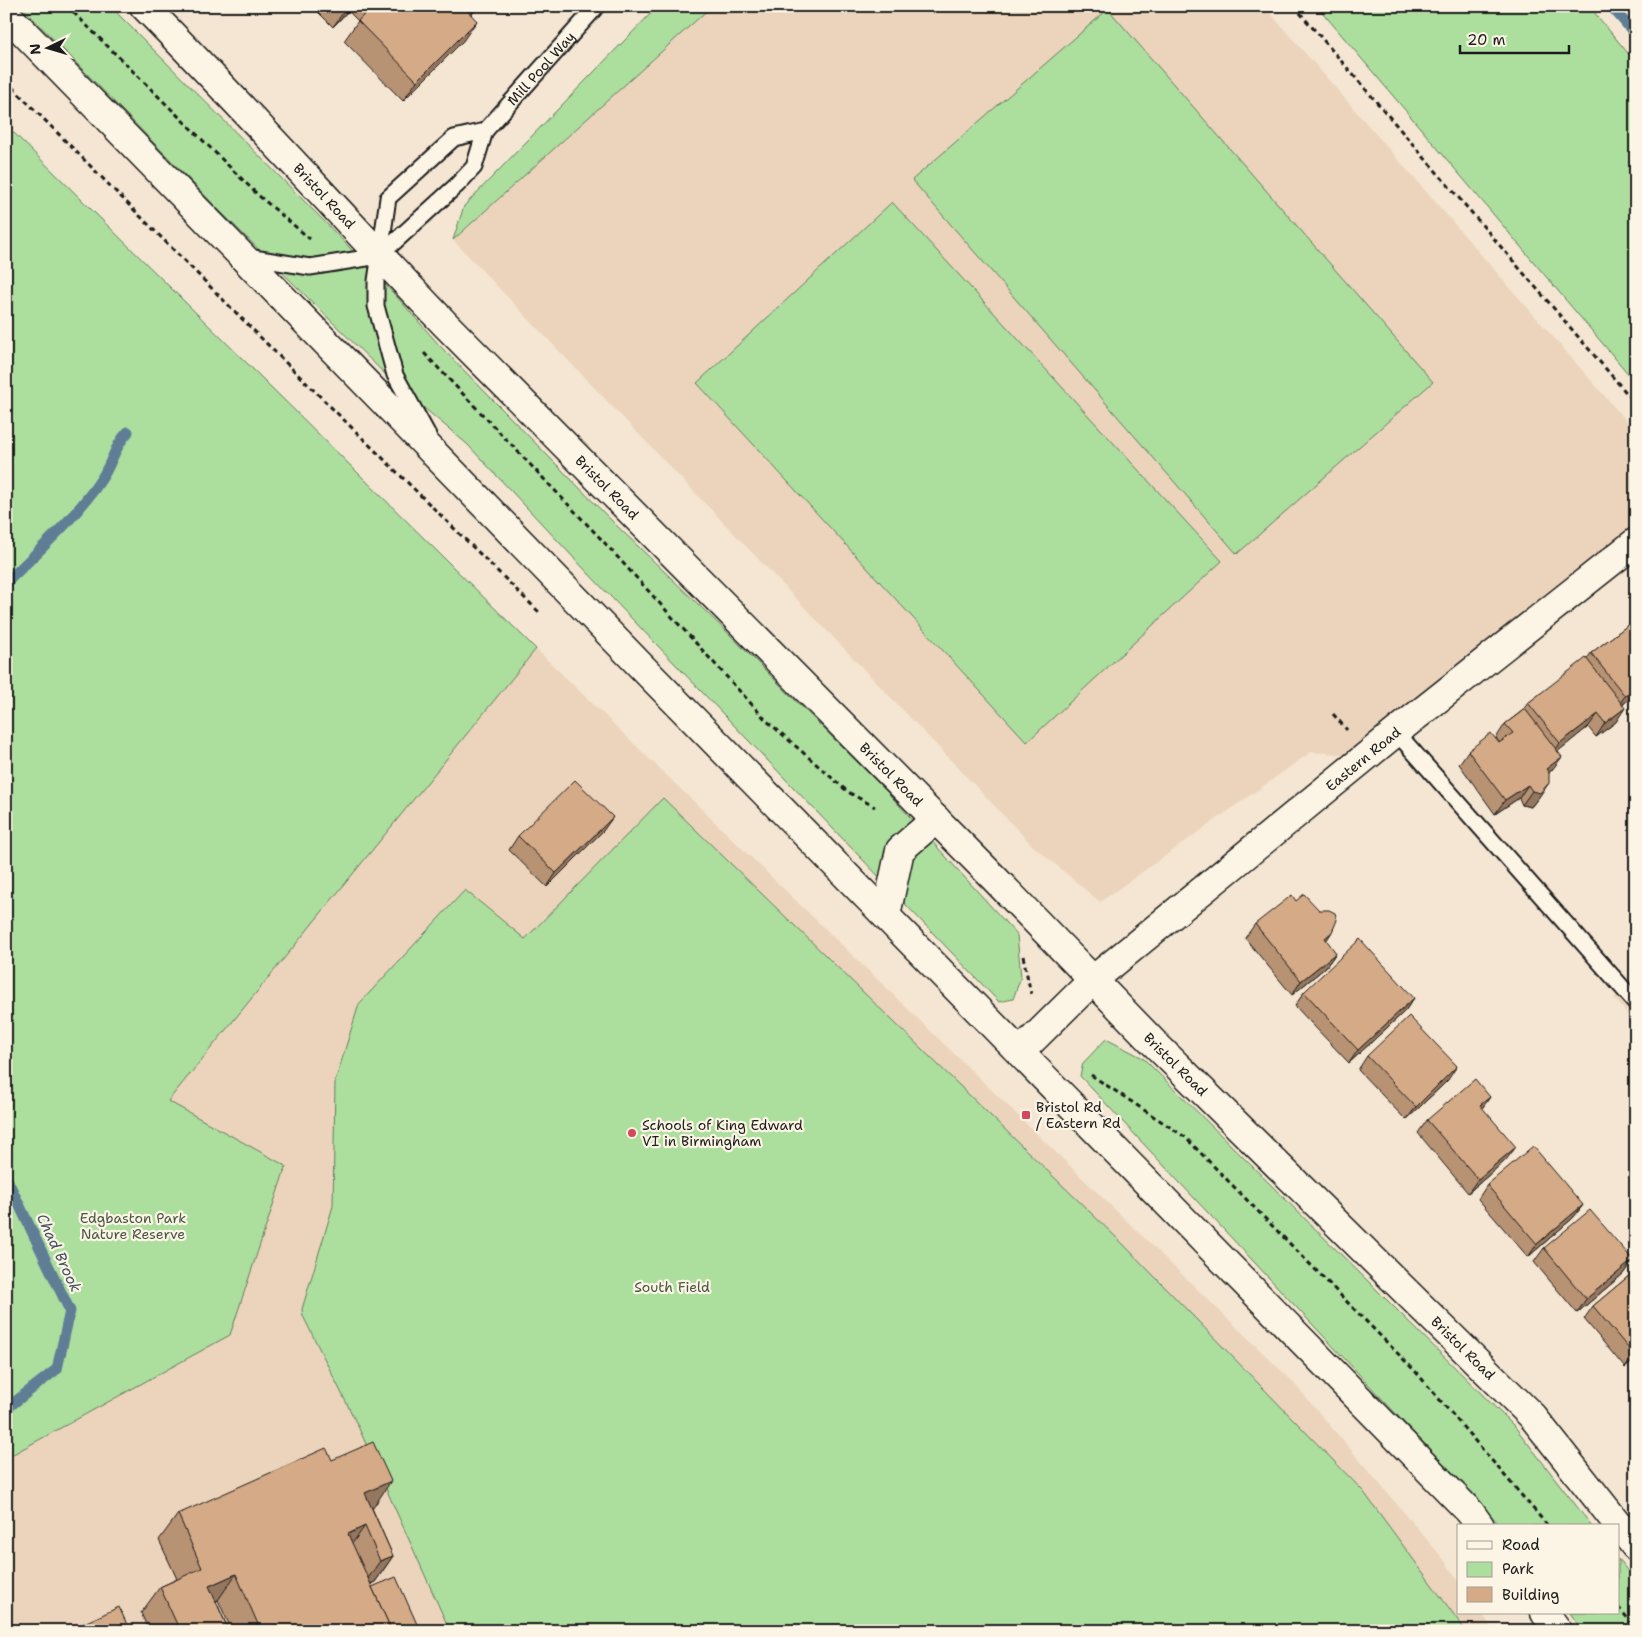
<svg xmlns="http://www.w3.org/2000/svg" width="1642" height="1637" font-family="'Shantell Sans',sans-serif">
  <rect width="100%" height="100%" fill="#f4e6d2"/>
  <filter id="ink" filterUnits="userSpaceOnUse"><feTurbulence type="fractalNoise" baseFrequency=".02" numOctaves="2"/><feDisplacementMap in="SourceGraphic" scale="10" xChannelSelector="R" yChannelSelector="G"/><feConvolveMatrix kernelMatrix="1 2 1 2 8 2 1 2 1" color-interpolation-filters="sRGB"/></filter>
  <g filter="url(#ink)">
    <!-- built -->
    <g fill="#ebd4bb">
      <path d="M712,6H1264L1636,432V542L1368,756L1311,752L1100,902L1031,844L453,240Z"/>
      <path d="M536,649L1292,1381L1441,1556L1458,1580V1613H1482L1494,1631H6V1458L286,1166L167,1101Z"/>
      <path d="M1636,979V1024L1614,998Z"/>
    </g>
    <!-- green -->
    <g fill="#acde9e" stroke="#647d5d">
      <path d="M21,6H110L326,223L397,297L440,346L614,523L729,634L889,794L1017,935L1021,977L1013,999L999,1002L588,573L467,444L392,381L221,212Z"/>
      <path d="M658,6H712L453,240L464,206Z"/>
      <path d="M1317,6H1589L1636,63V383Z"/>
      <path d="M1108,9L1433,382L1237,554L912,180Z"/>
      <path d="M6,125L536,649L168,1101L286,1166L230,1335L6,1458Z"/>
      <path d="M892,202L1222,561L1027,742L697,383Z"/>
      <path d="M663,798L1123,1244L1363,1491L1466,1631H450L357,1424L303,1316L302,1309L333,1206L335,1082L359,1004L465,890L525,939Z"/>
      <path d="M1106,1039L1143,1058L1515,1427L1592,1526H1501L1080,1076L1083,1063Z"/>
      <path d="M1618,1559L1636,1581V1631H1583L1570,1613H1618Z"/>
    </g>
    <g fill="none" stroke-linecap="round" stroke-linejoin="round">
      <!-- stream -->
      <g stroke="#5f7e96" stroke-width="11">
        <path d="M1611,6L1636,35"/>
        <path d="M6,583C40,549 76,518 102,478C112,463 115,445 128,432"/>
        <path d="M6,1177L70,1311L57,1369L6,1409"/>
      </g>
      <!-- service casing -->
      <g stroke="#1c1c1c" stroke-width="19">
        <g id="service">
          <path id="s1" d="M485,131L597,6"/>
          <path d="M247,257L310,267L379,256L457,185L474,167L485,131L454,138L388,198L376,281V306L395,375L428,435"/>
          <path d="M1396,732L1636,1003"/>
        </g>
      </g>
      <!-- minor casing -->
      <g stroke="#1c1c1c" stroke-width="31">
        <g id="minor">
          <path id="s2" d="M1093,980L1396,732L1636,542"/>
        </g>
      </g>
      <!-- trunk casing -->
      <g stroke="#1c1c1c" stroke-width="31">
        <g id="trunk">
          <path id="s3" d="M144,6C247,110 344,219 445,324L995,879L1154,1043L1533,1417L1636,1547"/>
          <path d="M6,14C218,229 427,447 638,663C915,947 1193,1229 1470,1512L1480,1526"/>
          <path d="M886,915L900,850L936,819"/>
          <path d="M1020,1052L1093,980"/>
          <path d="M1545,1613L1558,1631"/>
        </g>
      </g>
      <!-- path -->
      <g stroke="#1c1c1c" stroke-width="3" stroke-dasharray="5 4" stroke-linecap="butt">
        <path d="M67,6L258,195L310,239"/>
        <path d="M1294,6L1636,404"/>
        <path d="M6,81L278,355L539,612"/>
        <path d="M424,353L602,540L766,720L848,792L875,807"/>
        <path d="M1333,714L1347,730"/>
        <path d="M1023,956L1031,994"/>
        <path d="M1091,1075L1185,1137L1415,1371L1548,1526"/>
        <path d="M1618,1607L1636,1628"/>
      </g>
      <!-- service -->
      <use href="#service" stroke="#fcf5e5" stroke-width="15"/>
      <!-- minor -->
      <use href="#minor" stroke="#fcf5e5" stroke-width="28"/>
      <!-- trunk -->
      <use href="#trunk" stroke="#fcf5e5" stroke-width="28"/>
    </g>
    <!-- wall -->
    <g fill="#b79273" stroke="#1c1c1c">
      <path d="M312,6H480L471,15L463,41L403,101L344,41L358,21L348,11L333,27Z"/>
      <path d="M1636,619V694L1622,705L1616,722L1596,737L1588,727L1558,751L1552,770L1549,773L1539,797L1531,807L1522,805L1519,798L1495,814L1459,764L1468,751L1500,743L1496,738L1505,724L1522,711L1528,703L1587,659L1591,653Z"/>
      <path d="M603,831L547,887L509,850L518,836Z"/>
      <path d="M1255,924L1336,953L1326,967L1292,995L1245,938Z"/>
      <path d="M1304,992L1414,998L1405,1011L1349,1063L1295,1006Z"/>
      <path d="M1367,1056L1448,1080L1406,1120L1358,1070Z"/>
      <path d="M1490,1097L1482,1108L1506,1160L1468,1193L1418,1133L1427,1120Z"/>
      <path d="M1487,1185L1583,1205L1573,1218L1528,1257L1478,1199Z"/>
      <path d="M1544,1248L1633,1260L1623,1274L1577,1313L1534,1262Z"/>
      <path d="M1636,1270V1359L1625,1368L1584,1319L1593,1306Z"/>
      <path d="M332,1460L373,1508H372L393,1556L375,1582L371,1584L372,1587L420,1631H232L218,1600L216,1601L229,1631H149L141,1613L160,1587L177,1579L159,1540L178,1514Z"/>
    </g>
    <!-- shaded-wall -->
    <g fill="#95775e" stroke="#1c1c1c">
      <path d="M351,6L348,11L333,27L347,7Z"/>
      <path d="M472,6H480L455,29L469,9Z"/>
      <path d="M477,21L463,41L403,101L417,81Z"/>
      <path d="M1636,688V694L1615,710L1625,696Z"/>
      <path d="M1625,708L1616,722L1596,737L1605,723Z"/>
      <path d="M1598,714L1588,727L1551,757L1560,743Z"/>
      <path d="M1562,757L1552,770L1536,783L1546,769Z"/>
      <path d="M1549,783L1539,797L1531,807L1522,805L1532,791Z"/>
      <path d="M1528,785L1519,798L1495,814L1505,800Z"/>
      <path d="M613,817L603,831L547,887L556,873Z"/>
      <path d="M1332,932L1323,946L1325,938Z"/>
      <path d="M1336,953L1326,967L1292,995L1301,981Z"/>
      <path d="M1414,998L1405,1011L1349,1063L1358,1050Z"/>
      <path d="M1457,1066L1448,1080L1406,1120L1416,1107Z"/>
      <path d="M1490,1097L1481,1110L1480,1105Z"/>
      <path d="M1516,1147L1506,1160L1468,1193L1478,1179Z"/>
      <path d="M1583,1205L1573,1218L1528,1257L1537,1244Z"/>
      <path d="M1633,1260L1623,1274L1577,1313L1586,1299Z"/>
      <path d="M1636,1353V1359L1625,1368L1634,1355Z"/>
      <path d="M391,1481L373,1508L347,1519L365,1493Z"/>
      <path d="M365,1526L346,1552L348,1534Z"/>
      <path d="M393,1556L375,1582L362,1587L380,1561Z"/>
      <path d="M236,1574L218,1600L191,1612L209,1586Z"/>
    </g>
    <!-- building -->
    <g fill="#d5aa86" stroke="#1c1c1c">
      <path d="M372,6H463L477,21L417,81L358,21Z"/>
      <path d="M467,6H472L469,9Z"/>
      <path d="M1636,619V688L1625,696L1591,653Z"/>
      <path d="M1586,658L1625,708L1605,723L1598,714L1560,743L1528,703Z"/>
      <path d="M1525,709L1562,757L1546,769L1549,773V783L1540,793L1532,791L1528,785L1505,800L1468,751L1491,733L1499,743L1513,733L1505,724Z"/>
      <path d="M575,780L613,817L556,873L518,836Z"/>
      <path d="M1304,894L1319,910H1329L1335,913L1337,920L1332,932L1325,938L1336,953L1301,981L1255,924L1292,895L1296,901Z"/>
      <path d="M1360,939L1414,998L1358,1050L1304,992Z"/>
      <path d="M1409,1016L1457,1066L1416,1107L1367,1056Z"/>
      <path d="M1475,1079L1490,1097L1480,1105L1516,1147L1478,1179L1427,1120Z"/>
      <path d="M1533,1146L1583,1205L1537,1244L1487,1185Z"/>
      <path d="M1590,1210L1633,1260L1586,1299L1544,1248Z"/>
      <path d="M1636,1270V1353L1634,1355L1593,1306Z"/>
      <path d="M373,1442L391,1481L365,1493L393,1556L380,1561L365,1526L348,1534L392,1631H261L236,1574L209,1586L229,1631H180L160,1587L202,1568L178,1514L326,1448L332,1460Z"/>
      <path d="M396,1577L420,1631H392L372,1587Z"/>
      <path d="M119,1607L130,1631H67Z"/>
    </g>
  </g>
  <!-- markers -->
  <g fill="#d1495b" stroke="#fcf5e5" stroke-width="2">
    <rect x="1021" y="1110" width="10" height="10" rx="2.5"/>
    <circle cx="632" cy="1133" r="5"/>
  </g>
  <g text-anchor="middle" stroke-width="4.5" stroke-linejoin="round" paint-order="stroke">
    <!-- street labels -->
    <g font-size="14" fill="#1c1c1c" stroke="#fcf5e5">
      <text dy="5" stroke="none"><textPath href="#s1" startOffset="84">Mill Pool Way</textPath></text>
      <text dy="5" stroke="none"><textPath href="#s3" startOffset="262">Bristol Road</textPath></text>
      <text dy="5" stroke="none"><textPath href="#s3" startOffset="668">Bristol Road</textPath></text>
      <text dy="5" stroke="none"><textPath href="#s2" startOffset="349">Eastern Road</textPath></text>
      <text dy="5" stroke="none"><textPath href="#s3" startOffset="1072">Bristol Road</textPath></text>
      <text dy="5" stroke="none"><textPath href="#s3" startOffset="1478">Bristol Road</textPath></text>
      <text dy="5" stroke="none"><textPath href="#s3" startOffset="1882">Bristol Road</textPath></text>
    </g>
    <!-- poi labels -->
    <g font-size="14" fill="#1c1c1c" stroke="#fcf5e5" text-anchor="start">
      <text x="1036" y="1112">Bristol Rd<tspan x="1036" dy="16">/ Eastern Rd</tspan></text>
      <text x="642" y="1130">Schools of King Edward<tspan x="642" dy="16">VI in Birmingham</tspan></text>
    </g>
    <!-- park labels -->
    <g font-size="14" fill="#475643" stroke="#fcf5e5">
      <text x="133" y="1223">Edgbaston Park<tspan x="133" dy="16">Nature Reserve</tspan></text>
      <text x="672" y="1292">South Field</text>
    </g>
    <!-- water labels -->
    <g font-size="15" font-style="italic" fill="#435563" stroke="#fcf5e5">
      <text transform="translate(59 1253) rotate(65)" y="5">Chad Brook</text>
    </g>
  </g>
  <!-- margin -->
  <rect width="1642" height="1637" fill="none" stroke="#fcf5e5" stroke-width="25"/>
  <rect x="12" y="12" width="1617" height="1612" fill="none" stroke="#1c1c1c" stroke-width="2" filter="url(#ink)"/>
  <!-- legend -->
  <rect x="1457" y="1524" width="162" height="90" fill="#fcf5e5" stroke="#a29e95"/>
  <rect x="1467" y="1541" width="25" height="8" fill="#fcf5e5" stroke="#a29e95"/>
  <text x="1502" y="1550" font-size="15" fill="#1c1c1c">Road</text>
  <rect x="1467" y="1562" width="25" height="15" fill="#acde9e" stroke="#a29e95"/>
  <text x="1502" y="1574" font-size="15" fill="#1c1c1c">Park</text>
  <rect x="1467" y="1587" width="25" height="15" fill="#d5aa86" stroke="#a29e95"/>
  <text x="1502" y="1600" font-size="15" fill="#1c1c1c">Building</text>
  <!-- north arrow -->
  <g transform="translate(48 48) rotate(265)" stroke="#fcf5e5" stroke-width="4" paint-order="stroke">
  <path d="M0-4L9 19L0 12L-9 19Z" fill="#1c1c1c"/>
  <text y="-8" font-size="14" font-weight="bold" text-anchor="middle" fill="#1c1c1c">N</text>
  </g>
  <!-- scale -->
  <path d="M1460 45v8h109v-8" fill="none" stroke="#1c1c1c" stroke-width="2.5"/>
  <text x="1467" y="45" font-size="15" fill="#1c1c1c" stroke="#fcf5e5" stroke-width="4" paint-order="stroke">20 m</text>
</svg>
